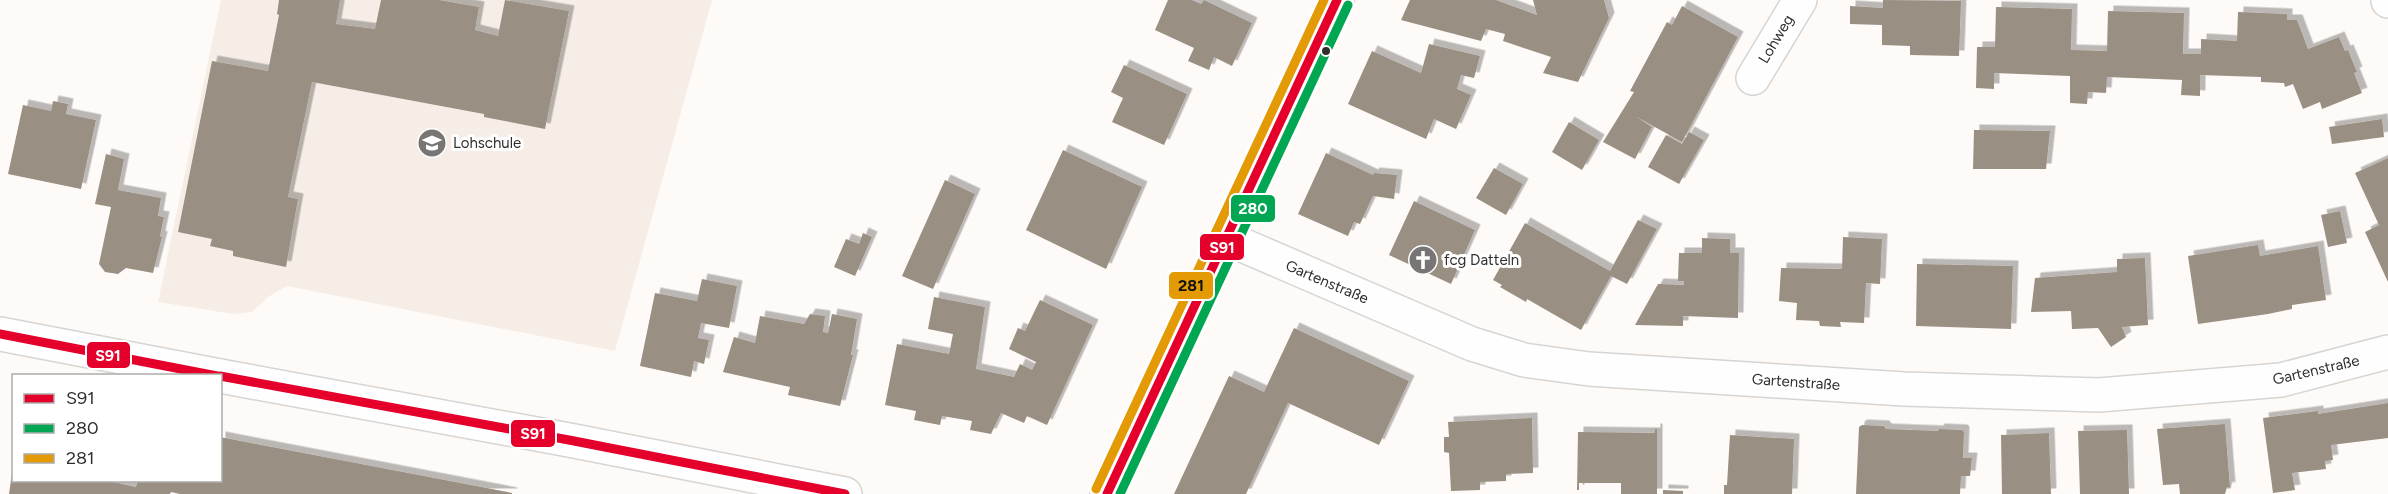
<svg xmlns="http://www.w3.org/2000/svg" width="2388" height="494" font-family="Figtree,sans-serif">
  <defs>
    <filter id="shadow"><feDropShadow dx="5.5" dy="-5.5" stdDeviation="0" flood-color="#0004"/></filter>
  </defs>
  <rect width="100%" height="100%" fill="#fdfaf7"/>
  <!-- built -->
  <path fill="#f6eee6" d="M221,0H712L615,351L287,286L268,297L252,312L233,314L158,302Z"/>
  <!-- building -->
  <g fill="#9a8f83" filter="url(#shadow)">
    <path d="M279,0H340L336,24L375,29L381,0H439L479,7L475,30L498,36L505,0L569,11L545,129L484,117V114L312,82L288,197L298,199L286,267L233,256V251L210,246L212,239L178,232L212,61L268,71L279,15L277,14Z"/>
    <path d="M1168,0H1192L1201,4L1204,0L1252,23L1232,66L1214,57L1209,70L1188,61L1194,48L1155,30Z"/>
    <path d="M1410,0H1496L1537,15L1533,0H1604L1609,18L1578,82L1543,73L1551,57L1503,41L1505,34L1486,29L1481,41L1401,20Z"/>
    <path d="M1883,0L1961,1L1959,56L1910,55V46L1882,45V25L1850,24V6L1883,8Z"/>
    <path d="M1682,6L1738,37L1682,142L1635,116L1652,127L1635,159L1603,142L1634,92L1630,91L1667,22L1672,25Z"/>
    <path d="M1996,7L2072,9L2071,50L2107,51L2108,11L2184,13L2183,54H2201V39L2237,41L2238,12L2287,14V20H2297L2308,49L2339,37L2345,51L2348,50L2357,72L2354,73L2362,93L2322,109L2320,102L2303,109L2293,84L2285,87L2284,83L2261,82V77L2200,75V96L2181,95L2182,80L2107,77L2106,93L2088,92L2087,104L2070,103V76L1994,73V89L1976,88L1977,47H1995Z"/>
    <path d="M1429,44L1480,56L1474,78L1461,75L1457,89L1471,95L1456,129L1434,119L1426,139L1348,104L1372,51L1421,73Z"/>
    <path d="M1124,65L1187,94L1164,145L1112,122L1123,98L1111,92Z"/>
    <path d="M53,101L68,104L66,114L96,120L81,189L8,174L23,105L51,111Z"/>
    <path d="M2382,119L2384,137L2332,144L2329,127Z"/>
    <path d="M1569,122L1599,140L1582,170L1552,152Z"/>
    <path d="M1974,130L2050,131L2046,169H1973Z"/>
    <path d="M1689,132L1704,140L1679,184L1648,167L1666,135L1682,144Z"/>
    <path d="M1063,150L1142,187L1106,269L1026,230Z"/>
    <path d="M1326,153L1373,175L1374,173L1397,175L1394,199L1373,196L1360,224L1354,222L1348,236L1298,214Z"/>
    <path d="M106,154L124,159L118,190L161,198L158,216L164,217L160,236L162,237L153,273L126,268L118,274L105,272L99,264L111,207L95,204Z"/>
    <path d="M2388,158V282L2365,232L2379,225L2355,173Z"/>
    <path d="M1494,168L1523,184L1506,215L1476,198Z"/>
    <path d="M945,180L975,194L933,289L902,276Z"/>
    <path d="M1414,201L1475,230L1451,284L1389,255Z"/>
    <path d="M2340,211L2347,243L2328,247L2321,215Z"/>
    <path d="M1638,220L1657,229L1627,284L1611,276L1581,330L1527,299L1526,302L1500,287L1502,285L1493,280L1525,223L1610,271Z"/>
    <path d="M863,233L872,237L855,276L834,267L846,239L859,244Z"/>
    <path d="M1843,237L1882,239L1880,284L1866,283L1864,323L1840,322L1841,327L1820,326L1819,321L1796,320L1797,303L1779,301L1781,268L1842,269Z"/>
    <path d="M1702,238L1730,239V253H1739L1738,318L1683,316V326L1635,325L1658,284L1684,285V281H1678L1679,253H1702Z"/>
    <path d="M2258,245L2260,256L2318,246L2326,300L2292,305V309L2268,314L2198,324L2188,256Z"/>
    <path d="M2145,258L2148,325L2122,327L2126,337L2111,347L2098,328L2072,329L2071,311L2031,312L2035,278L2117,272V259Z"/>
    <path d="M1917,264L2013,266L2011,329L1916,326Z"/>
    <path d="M702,279L737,286L729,328L701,323L698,338L709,340L704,364L694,361L691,377L640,366L655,293L697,301Z"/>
    <path d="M934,297L985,307L976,369L1014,377L1020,364L1032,370L1036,362L1009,349L1018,328L1025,331L1040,300L1093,325L1047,425L1027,416L1024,423L1001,413L991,434L970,430L972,421L942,416L940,425L914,420L916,411L885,405L897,344L949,354L953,334L928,329Z"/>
    <path d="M810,314L825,316L823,332L828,333L832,314L857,319L851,355H853L840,406L788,395L790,387L723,372L734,337L755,343L760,316L804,324Z"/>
    <path d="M1294,328L1409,381L1379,445L1288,403L1246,494H1174L1229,376L1264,392Z"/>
    <path d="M2388,403V438L2331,445L2333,460L2325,461L2326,469L2292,473L2295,490L2273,493L2263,418L2318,411V414Z"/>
    <path d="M1532,418L1533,473L1506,474V481L1480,482V490L1451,491L1449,453L1444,452V437H1449L1448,422Z"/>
    <path d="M2225,424L2230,488L2227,487L2225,494H2180L2179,484L2163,485L2157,429Z"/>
    <path d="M1862,425L1884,426L1886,429L1938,431L1939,429L1962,430L1964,432L1963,458H1972L1970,476H1961L1960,494H1856L1859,427Z"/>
    <path d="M1655,429H1657V494H1621V483H1579V490H1577L1578,432L1655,433Z"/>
    <path d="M2127,430L2129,494H2080L2078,431Z"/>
    <path d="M2049,433L2051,494H2002L2001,435Z"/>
    <path d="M1730,435L1794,439L1792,494H1724V485H1727Z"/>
    <path d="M220,437L512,493V494H180L171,492L170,494H9L12,473L14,480H104L136,487L138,480H220Z"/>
    <path d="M1663,490L1683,491V494H1663Z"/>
  </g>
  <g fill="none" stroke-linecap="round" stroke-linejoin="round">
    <!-- minor casing -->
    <g stroke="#d7d5d3" stroke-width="36">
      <g id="minor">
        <path d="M2388,0V1"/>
        <path d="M1753,78L1800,0"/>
        <path d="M1226,238L1472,344L1524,360L1589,369L1904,389L2099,395L2281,380L2388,352"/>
        <path d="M0,334L220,376"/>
        <path d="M220,376L569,440L845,494"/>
        <path d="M1107,494L1337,0"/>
      </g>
    </g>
    <!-- minor -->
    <use href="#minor" stroke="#fffefe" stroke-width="33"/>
    <!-- bus-1 casing -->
    <g stroke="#fff" stroke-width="14">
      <g id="bus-1">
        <path d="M0,334L217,376"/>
        <path d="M220,376L569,440L845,494"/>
        <path d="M1107,494L1337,0"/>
      </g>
    </g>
    <!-- bus-2 casing -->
    <g stroke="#fff" stroke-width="14">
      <path id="bus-2" d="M1120,494L1348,5"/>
    </g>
    <!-- bus-3 casing -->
    <g stroke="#fff" stroke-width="14">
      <path id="bus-3" d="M1096,489L1324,0"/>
    </g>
    <!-- bus-1 -->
    <use href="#bus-1" stroke="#e4002b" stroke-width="9"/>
    <!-- bus-2 -->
    <use href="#bus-2" stroke="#00a651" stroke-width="9"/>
    <!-- bus-3 -->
    <use href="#bus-3" stroke="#e39a04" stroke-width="9"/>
  </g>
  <!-- icons -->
  <defs>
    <g id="school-disc" transform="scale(1.5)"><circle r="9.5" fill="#787674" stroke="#fff"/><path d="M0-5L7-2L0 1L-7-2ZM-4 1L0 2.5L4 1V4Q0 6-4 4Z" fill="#fff"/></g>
    <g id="church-disc" transform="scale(1.5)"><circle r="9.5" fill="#787674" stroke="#fff"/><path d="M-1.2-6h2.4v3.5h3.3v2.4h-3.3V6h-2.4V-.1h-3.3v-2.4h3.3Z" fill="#fff"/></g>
  </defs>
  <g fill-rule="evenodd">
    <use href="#school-disc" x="432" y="143"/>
    <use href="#church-disc" x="1423" y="260"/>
  </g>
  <!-- markers -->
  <circle fill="#312f2d" stroke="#fff" stroke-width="2" cx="1326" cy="51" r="5"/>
  <g text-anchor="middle" stroke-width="6" stroke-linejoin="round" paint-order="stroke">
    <!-- street labels -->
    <g font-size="15" fill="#312f2d" stroke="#fff">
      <text transform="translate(1776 39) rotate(-59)" y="5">Lohweg</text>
      <text transform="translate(1327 282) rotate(23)" y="5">Gartenstraße</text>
      <text transform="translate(2316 370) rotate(-13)" y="5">Gartenstraße</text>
      <text transform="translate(1796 382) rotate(4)" y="5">Gartenstraße</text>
    </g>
    <!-- poi labels -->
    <g font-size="15" fill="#312f2d" stroke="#fff" text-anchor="start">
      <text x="453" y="148">Lohschule</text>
      <text x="1444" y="265">fcg Datteln</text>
    </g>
  </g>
  <g stroke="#fff" stroke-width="2">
    <rect x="1230" y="194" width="46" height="29" rx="6" fill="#00a651"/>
    <rect x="1199" y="233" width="46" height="28" rx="6" fill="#e4002b"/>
    <rect x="1168" y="271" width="46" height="29" rx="6" fill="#e39a04"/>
    <rect x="86" y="341" width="45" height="28" rx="6" fill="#e4002b"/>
    <rect x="510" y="419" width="46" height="29" rx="6" fill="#e4002b"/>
  </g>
  <g font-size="16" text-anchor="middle" font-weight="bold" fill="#fff">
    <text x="1253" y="214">280</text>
    <text x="1222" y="253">S91</text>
    <text x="108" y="361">S91</text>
    <text x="533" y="439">S91</text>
  </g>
  <g font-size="16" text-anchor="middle" font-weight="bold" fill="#111">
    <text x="1191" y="291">281</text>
  </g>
  <!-- legend -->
  <rect x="12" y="374" width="210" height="108" fill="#ffffff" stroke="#adacab" stroke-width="1.5"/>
  <rect x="24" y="394" width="30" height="9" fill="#e4002b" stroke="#adacab" stroke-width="1.5"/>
  <text x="66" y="404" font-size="18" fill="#312f2d">S91</text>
  <rect x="24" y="424" width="30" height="9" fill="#00a651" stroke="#adacab" stroke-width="1.5"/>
  <text x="66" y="434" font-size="18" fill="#312f2d">280</text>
  <rect x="24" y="454" width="30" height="9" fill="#e39a04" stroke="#adacab" stroke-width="1.5"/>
  <text x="66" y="464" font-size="18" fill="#312f2d">281</text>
</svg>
